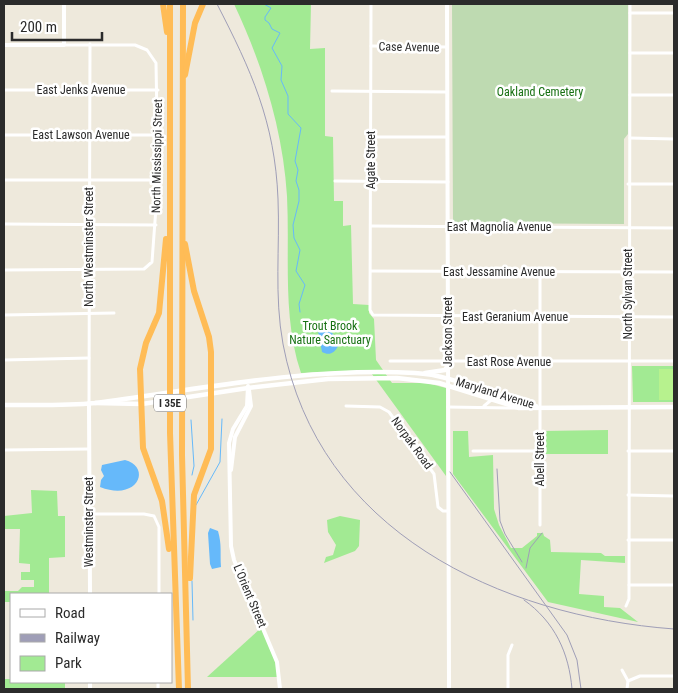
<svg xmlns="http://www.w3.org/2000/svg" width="678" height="693" font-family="'Roboto Condensed',sans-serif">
  <rect width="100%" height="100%" fill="#eee9dc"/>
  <!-- green -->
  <g fill="#a2ea93">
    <path d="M234,4H311L310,49L325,48V136L333,137L334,201H343V226L351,225L353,304L369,305V313L374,319L376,360L392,383H427L446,388V476L369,370L301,373C282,317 290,255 287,196C283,130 262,63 234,4Z"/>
    <path d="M632,366H674V402H633Z"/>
    <path d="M608,430V454H543V431Z"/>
    <path d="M453,431H468L469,457L493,455L494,509L499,525L511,548H522L537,536V533H543L544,536L550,540L551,552L601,553L605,556H625V563L581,560L579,594L604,596V607L620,608L638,622L548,602L453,474Z"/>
    <path d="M31,490L57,491L58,516H65V557L49,558V594H11V602H4V591H18L22,587H34V580H21V572H30V564L19,563L20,529H4V516L32,513Z"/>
    <path d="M340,516L360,520L359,546L355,551L324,563L326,557L333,555L336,545L328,532L327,520Z"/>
    <path d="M263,626L277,662L280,677H207Z"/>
    <path d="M4,679H11V682H65V689H4Z"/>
  </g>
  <!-- cemetery -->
  <path fill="#bedab1" d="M452,4H628V134L624,139V224L453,223Z"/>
  <!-- pitch -->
  <rect fill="#b7f28e" x="659" y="369" width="15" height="31"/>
  <!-- water -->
  <g fill="#66b9fa">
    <path d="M319,328C330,328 337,336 338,346C335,353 329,356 322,352L318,331Z"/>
    <path d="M125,460C152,467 138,502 100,487L101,480L104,476L101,470L102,465Z"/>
    <path d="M210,528L218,531C222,545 220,553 221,567L212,569L210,564L208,533Z"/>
  </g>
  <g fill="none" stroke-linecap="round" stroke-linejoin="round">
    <!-- stream -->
    <g stroke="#66b9fa" stroke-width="1">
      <path d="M264,4L271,8L265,17V20L269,23L272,29L280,33L272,48L282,66L281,80L288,96V114L301,128L295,161L298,170L296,181L299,190V201L293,225L294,238L300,250L296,271L305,285L299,304L300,312"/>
      <path d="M191,420L194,466L192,475"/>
      <path d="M196,505L220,462L222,419"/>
      <path d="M192,581L193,620"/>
    </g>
    <!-- minor -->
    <g stroke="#fff" stroke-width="3">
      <path d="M371,4L370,310L373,315L674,317"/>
      <path d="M630,13H674"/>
      <path d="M371,46L447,47"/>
      <path d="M630,53H674"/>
      <path d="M4,90H158"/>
      <path d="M332,91L447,92"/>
      <path d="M630,95H674"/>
      <path d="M4,135H158"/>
      <path d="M371,137H447"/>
      <path d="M630,138L674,139"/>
      <path d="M4,180H158"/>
      <path d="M335,181L448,182"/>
      <path d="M628,184H674"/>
      <path d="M4,224L156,225"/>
      <path d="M371,226L674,228"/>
      <path d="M4,270L144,269L152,262L158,180L156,63L147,50L135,45H64"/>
      <path d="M371,271L674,272"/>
      <path d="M4,315L114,313"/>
      <path d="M4,360L89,358"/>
      <path d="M390,361H674"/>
      <path d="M89,403L90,44"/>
      <path d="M346,406L380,407L389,412L434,474L438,507L443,511H448"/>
      <path d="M484,406L496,396"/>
      <path d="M448,407L516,408"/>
      <path d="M4,450L89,449"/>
      <path d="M473,451H539"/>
      <path d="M628,451H674"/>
      <path d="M628,495L674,496"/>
      <path d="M89,514H144L154,516L159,527V594"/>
      <path d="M540,525V272"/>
      <path d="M628,540H674"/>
      <path d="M629,585H674"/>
      <path d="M626,606L629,599L630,4"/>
      <path d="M622,670L628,681L627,689"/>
      <path d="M628,681L640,676H674"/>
      <path d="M158,689V682"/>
      <path d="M508,689V655L512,645"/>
    </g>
    <!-- tertiary -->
    <g stroke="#fff" stroke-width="4">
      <path d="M447,4L449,689"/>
      <path d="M4,45H64V4"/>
      <path d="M248,386L247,406L233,429L229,443L231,546L234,560L277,662L280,689"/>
      <path d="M89,403L90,594"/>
      <path d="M231,470L235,437L251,406L249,390"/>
      <path d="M90,682V689"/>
    </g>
    <!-- secondary -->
    <g stroke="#fff" stroke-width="4.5">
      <path d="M425,373L445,370L448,365"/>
      <path d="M95,403L142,404L248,388L328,379L397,378L439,383L519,408L674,407"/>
      <path d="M4,405C34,405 65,406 95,403C201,389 307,367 415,373C457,375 495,399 536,406"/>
    </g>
    <!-- motorway -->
    <g stroke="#ffbc56" stroke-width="6">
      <path d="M163,4L167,32"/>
      <path d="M170,4V433L179,689"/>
      <path d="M183,4L182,455L188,689"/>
      <path d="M185,75L195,23L203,4"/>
      <path d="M166,239L159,313L146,343L140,369L143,448L162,501L169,549"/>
      <path d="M185,244L194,291L209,337L211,352V449L194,495L190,578"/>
    </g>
    <!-- rail -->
    <g stroke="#9f9eb7" stroke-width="1">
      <path d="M217,4C251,70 275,122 278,199C280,247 274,296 283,344C318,531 499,616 674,629"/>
      <path d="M497,469L500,521L505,534L522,562"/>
      <path d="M450,472L567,635L577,660L581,689"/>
      <path d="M526,568L530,548L542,533"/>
      <path d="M524,600C555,622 569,653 572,689"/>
    </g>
  </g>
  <g text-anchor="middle" stroke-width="5" stroke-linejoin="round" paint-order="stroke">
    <!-- shield labels -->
    <rect fill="#fff" stroke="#6b6b6b" stroke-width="1" x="154" y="394.5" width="32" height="17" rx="4"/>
    <g font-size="11" font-weight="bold" fill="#2b2b2b">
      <text x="170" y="407">I 35E</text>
    </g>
    <!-- street labels -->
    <g font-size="12" fill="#2b2b2b" stroke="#fff">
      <text transform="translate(409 47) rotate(1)" y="4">Case Avenue</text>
      <text x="81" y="94">East Jenks Avenue</text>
      <text x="81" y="139">East Lawson Avenue</text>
      <text transform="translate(157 156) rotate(-89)" y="4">North Mississippi Street</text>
      <text transform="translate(371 160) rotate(-90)" y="4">Agate Street</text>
      <text x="499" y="231">East Magnolia Avenue</text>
      <text transform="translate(89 247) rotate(-90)" y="4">North Westminster Street</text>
      <text x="499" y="276">East Jessamine Avenue</text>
      <text transform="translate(628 294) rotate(-90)" y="4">North Sylvan Street</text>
      <text x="515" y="321">East Geranium Avenue</text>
      <text transform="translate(448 332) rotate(-90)" y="4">Jackson Street</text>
      <text x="509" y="366">East Rose Avenue</text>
      <text transform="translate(495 393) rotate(17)" y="4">Maryland Avenue</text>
      <text transform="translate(412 443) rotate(54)" y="4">Norpak Road</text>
      <text transform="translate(540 459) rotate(-90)" y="4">Abell Street</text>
      <text transform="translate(89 522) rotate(-90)" y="4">Westminster Street</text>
      <text transform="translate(250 596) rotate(67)" y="4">L'Orient Street</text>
    </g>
    <!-- park labels -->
    <g font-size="12" fill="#177013" stroke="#fff">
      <text x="540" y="96">Oakland Cemetery</text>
      <text x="330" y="330">Trout Brook<tspan x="330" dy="14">Nature Sanctuary</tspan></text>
    </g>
  </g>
  <!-- border -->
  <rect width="678" height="693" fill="none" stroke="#2b2b2b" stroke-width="10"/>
  <!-- legend -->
  <rect x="10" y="593" width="162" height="90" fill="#ffffff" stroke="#aaaaaa"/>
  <rect x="20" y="609" width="25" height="8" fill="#ffffff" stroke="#aaaaaa"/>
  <text x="55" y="618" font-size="15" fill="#2b2b2b">Road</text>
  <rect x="20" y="634" width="25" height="8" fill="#9f9eb7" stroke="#aaaaaa"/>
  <text x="55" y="643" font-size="15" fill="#2b2b2b">Railway</text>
  <rect x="20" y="656" width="25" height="15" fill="#a2ea93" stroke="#aaaaaa"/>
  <text x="55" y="668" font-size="15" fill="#2b2b2b">Park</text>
  <!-- scale -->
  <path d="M12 32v8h90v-8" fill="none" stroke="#2b2b2b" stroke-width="2.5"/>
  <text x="20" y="32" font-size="15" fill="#2b2b2b" stroke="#ffffff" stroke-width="4" paint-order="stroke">200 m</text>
</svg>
